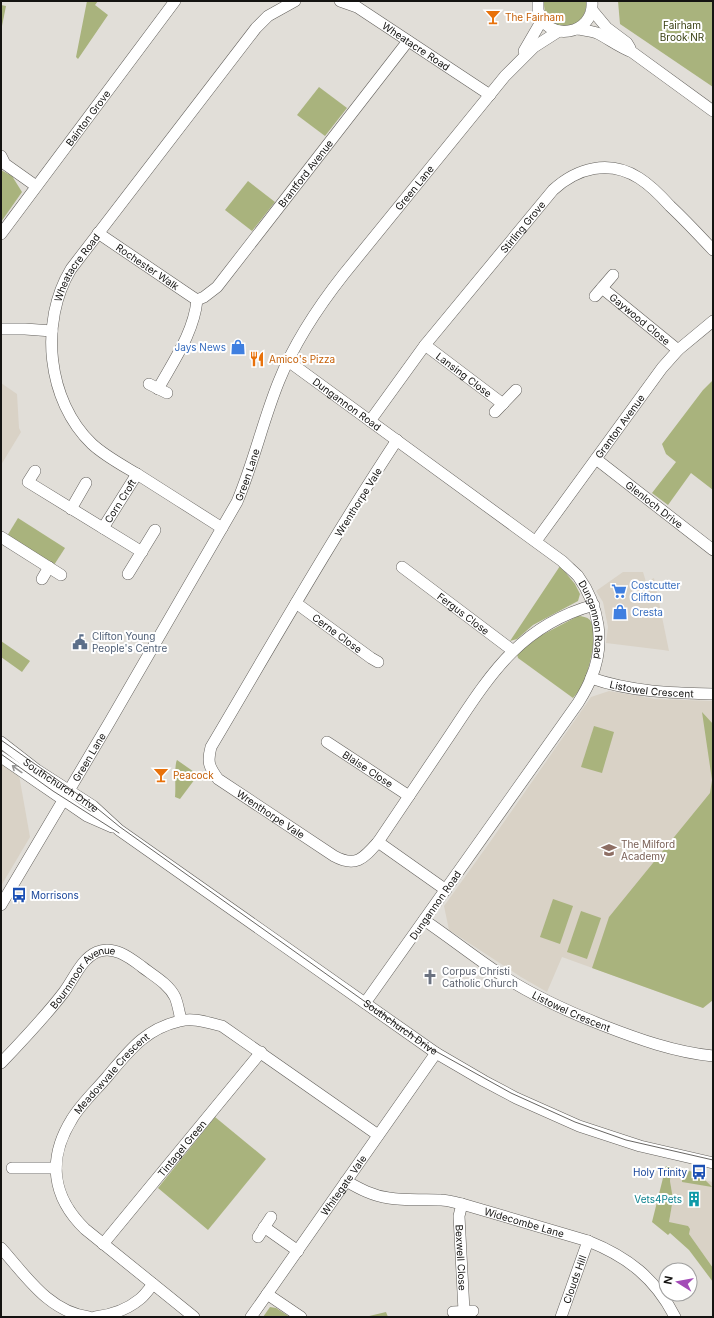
<svg xmlns="http://www.w3.org/2000/svg" width="714" height="1318" font-family="Inter,sans-serif">
  <rect width="100%" height="100%" fill="#e1ded8"/>
  <!-- built -->
  <g fill="#d9d2c6">
    <path d="M1,383L17,394L19,428L21,432L1,465Z"/>
    <path d="M623,572H643L646,582L654,578L669,651L663,650L606,643L608,627L603,602L596,591Z"/>
    <path d="M609,691L655,699L713,701V1000L703,1008L562,957L547,992L521,977L449,930L444,906L490,842L591,697Z"/>
    <path d="M1,763L19,775L30,837L1,886Z"/>
    <path d="M671,1167L692,1171L703,1180L713,1182V1268L689,1234L669,1222L673,1199L670,1181Z"/>
  </g>
  <!-- green -->
  <g fill="#a9b37d">
    <path d="M87,1H98L95,5L108,15L78,59L76,57Z"/>
    <path d="M544,1H586C589,33 542,35 544,1Z"/>
    <path d="M618,1H713V87L620,24Z"/>
    <path d="M1,5L6,6L1,31Z"/>
    <path d="M319,87L347,108L325,136L297,115Z"/>
    <path d="M1,170L12,176L22,192L1,222Z"/>
    <path d="M248,181L275,202L252,231L225,210Z"/>
    <path d="M713,380V490L691,473L668,505L652,493L676,462L666,454L662,444L703,390Z"/>
    <path d="M18,518L65,548L54,565L7,536Z"/>
    <path d="M560,566L575,584L580,594L578,601L533,625L517,639L510,641Z"/>
    <path d="M578,616C582,616 587,617 590,620C599,633 589,672 582,685C580,690 576,694 573,698L518,658L517,654L540,636Z"/>
    <path d="M1,641L30,661L22,672L1,657Z"/>
    <path d="M702,712L713,724V1000L703,1008L592,968L609,917L710,793L712,780Z"/>
    <path d="M594,726L614,732L602,773L581,767Z"/>
    <path d="M177,760L197,774L195,779L180,799L175,797C176,788 174,765 177,760Z"/>
    <path d="M553,899L573,906L560,944L540,937Z"/>
    <path d="M581,911L601,918L587,959L567,952Z"/>
    <path d="M215,1117L266,1159L208,1230L158,1188Z"/>
    <path d="M666,1166L671,1167L670,1181L673,1199L669,1222L688,1226L690,1229L689,1234L713,1268V1282L689,1250L670,1233L668,1235L652,1222Z"/>
    <path d="M683,1169C694,1171 705,1179 712,1187L682,1182Z"/>
    <path d="M270,1307L276,1308L290,1317H263Z"/>
    <path d="M386,1312L388,1317H365Z"/>
  </g>
  <g fill="none" stroke-linecap="round" stroke-linejoin="round">
    <!-- minor casing -->
    <g stroke="#63605c" stroke-width="12">
      <g id="minor">
        <path id="s1" d="M340,1L357,7L490,95"/>
        <path d="M538,1C538,4 538,7 538,10C545,43 595,36 592,1"/>
        <path d="M592,10L607,28L627,43L630,48"/>
        <path d="M578,29C584,30 591,31 597,33C609,39 619,47 632,52L713,111"/>
        <path d="M524,51L542,20"/>
        <path d="M1,156L5,164L36,186"/>
        <path id="s2" d="M98,233L188,294L197,300"/>
        <path id="s3" d="M1,234L175,1"/>
        <path id="s4" d="M602,288L678,350"/>
        <path d="M595,296L613,275"/>
        <path id="s5" d="M197,300L204,297L217,287L408,41"/>
        <path d="M1,329H25L52,331"/>
        <path id="s6" d="M425,345L503,404"/>
        <path id="s7" d="M288,361L562,561C567,566 573,571 578,576C599,605 606,644 591,678C588,687 583,695 578,703L365,1003"/>
        <path d="M149,384L167,393"/>
        <path d="M158,389C174,360 194,332 197,300"/>
        <path d="M495,412L516,390"/>
        <path id="s8" d="M370,421L425,345L553,190C577,168 609,159 639,178C650,185 661,196 670,206C685,220 699,235 713,250"/>
        <path id="s9" d="M397,440C331,540 272,644 211,747C207,762 209,767 218,779L334,856C356,868 364,858 378,842C401,808 423,775 446,741C487,680 517,626 594,605"/>
        <path id="s10" d="M596,459L713,550"/>
        <path d="M35,471L28,482L142,552"/>
        <path d="M71,509L86,483"/>
        <path id="s11" d="M103,528L137,474"/>
        <path id="s12" d="M222,528C194,510 165,492 137,474C122,465 105,456 92,444C47,401 39,322 71,269L256,28L268,16L295,1"/>
        <path d="M1,537L61,575"/>
        <path id="s13" d="M536,541L662,368L678,350L713,321"/>
        <path id="s14" d="M402,567L512,650"/>
        <path d="M128,574L155,530"/>
        <path d="M42,579L49,567"/>
        <path id="s15" d="M296,603L371,658L378,662"/>
        <path id="s16" d="M591,678C631,692 672,693 713,694"/>
        <path id="s17" d="M1,742L37,770L93,806L119,830L436,1053L484,1081L516,1098L579,1126L640,1146L713,1163"/>
        <path id="s18" d="M327,742L409,796"/>
        <path d="M1,757L87,816L112,827"/>
        <path d="M378,842L446,890"/>
        <path id="s19" d="M1,905L109,723L237,502C254,462 263,420 279,381C295,341 318,307 344,274L505,76L534,47L559,31"/>
        <path id="s20" d="M424,920C452,939 478,960 506,978C536,997 569,1012 602,1025C638,1039 674,1052 713,1056"/>
        <path id="s21" d="M1,1063C23,1040 45,1017 64,992C74,979 81,959 97,952C113,945 129,957 141,966C152,975 168,983 175,997C178,1004 179,1012 181,1020"/>
        <path d="M12,1168H56"/>
        <path id="s22" d="M346,1181C360,1189 373,1196 389,1198C406,1201 424,1199 441,1200C448,1200 456,1203 462,1204L588,1241C628,1257 655,1278 675,1317"/>
        <path id="s23" d="M462,1204L459,1216L464,1311"/>
        <path d="M264,1227L298,1251"/>
        <path d="M258,1237L271,1217"/>
        <path id="s24" d="M103,1244L261,1052"/>
        <path d="M1,1248C26,1276 49,1312 89,1317"/>
        <path d="M267,1294L301,1317"/>
        <path d="M453,1312L473,1311"/>
        <path d="M95,1317C111,1315 128,1309 140,1299C145,1295 149,1289 153,1284"/>
        <path id="s25" d="M194,1317L85,1229C52,1197 47,1159 72,1119C80,1105 96,1090 107,1077C129,1051 145,1029 180,1021C193,1017 209,1023 222,1026L378,1135"/>
        <path id="s26" d="M251,1317L436,1053"/>
        <path id="s27" d="M561,1317L588,1241"/>
      </g>
    </g>
    <!-- minor -->
    <use href="#minor" stroke="#fff" stroke-width="11"/>
    <!-- tram -->
    <g stroke="#686663" stroke-width="1">
      <path id="s28" d="M1,740L93,805L120,827L430,1048L511,1093L575,1122L626,1140L713,1160"/>
      <path d="M1,754L53,791L119,833"/>
    </g>
  </g>
  <!-- one-way arrows -->
  <defs><path id="oneway-shaft" d="M-6 0H5M1.5-3L5.5 0L1.5 3" fill="none" stroke-width="1.6" stroke-linecap="round" stroke-linejoin="round"/></defs>
  <use stroke="#959594" href="#oneway-shaft" transform="translate(17 769) rotate(-144)"/>
  <!-- icons -->
  <defs>
    <g id="bar-bare" transform="scale(1.2)"><path d="M-6-5H6L.8 .8V4.5H3.5V6h-7V4.5H-.8V.8Z" fill="#e8710a" stroke="#fff" stroke-width="2.5" paint-order="stroke"/></g>
    <g id="shop-bare" transform="scale(1.2)"><path d="M-5-2.5h2.3a2.7 3.5 0 0 1 5.4 0H5L5.5 6h-11ZM-1.5-2.5h3a1.5 2.3 0 0 0-3 0Z" fill="#3f7fe0" stroke="#fff" stroke-width="2.5" paint-order="stroke"/></g>
    <g id="restaurant-bare" transform="scale(1.2)"><path d="M-5-6h1v4h1v-4h1v4h1v-4h1v5L-1.5 .5V6h-2V.5L-5-1ZM5-6V6H3V1.5H1.5Q1.5-4 5-6Z" fill="#e8710a" stroke="#fff" stroke-width="2.5" paint-order="stroke"/></g>
    <g id="supermarket-bare" transform="scale(1.2)"><path d="M-6-5.5h2.5l.6 2H6L4.5 2H-2.5L-4.4-4H-6ZM-1.5 3.2a1.3 1.3 0 1 0 .1 0ZM3 3.2a1.3 1.3 0 1 0 .1 0Z" fill="#3f7fe0" stroke="#fff" stroke-width="2.5" paint-order="stroke"/></g>
    <g id="civic-bare" transform="scale(1.2)"><path d="M-.6-6.5H3V-4.5H.6V-3L4-1V1h2V6H-6V1h2V-1L-.6-3ZM-1.2 2.5V6h2.4V2.5Z" fill="#5c6f8a" stroke="#fff" stroke-width="2.5" paint-order="stroke"/></g>
    <g id="school-bare" transform="scale(1.2)"><path d="M0-5L7-2L0 1L-7-2ZM-4 1L0 2.5L4 1V4Q0 6-4 4Z" fill="#8d6e63" stroke="#fff" stroke-width="2.5" paint-order="stroke"/></g>
    <g id="bus-bare" transform="scale(1.2)"><path d="M-5-6H5V4H4V6H2V4H-2V6H-4V4H-5ZM-3.5-4V0h7V-4ZM-3.5 1.2v1.5H-2V1.2ZM2 1.2v1.5H3.5V1.2Z" fill="#1a4fb4" stroke="#fff" stroke-width="2.5" paint-order="stroke"/></g>
    <g id="church-bare" transform="scale(1.2)"><path d="M-1.2-6h2.4v3.5h3.3v2.4h-3.3V6h-2.4V-.1h-3.3v-2.4h3.3Z" fill="#6b7280" stroke="#fff" stroke-width="2.5" paint-order="stroke"/></g>
    <g id="building-bare" transform="scale(1.2)"><path d="M-4-6H4V6H1V3H-1V6H-4ZM-2.5-4.3h1.7v1.8h-1.7ZM.8-4.3h1.7v1.8H.8ZM-2.5-1h1.7V.8h-1.7ZM.8-1h1.7V.8H.8Z" fill="#0f9aa8" stroke="#fff" stroke-width="2.5" paint-order="stroke"/></g>
  </defs>
  <g fill-rule="evenodd">
    <use href="#bar-bare" x="493" y="17"/>
    <use href="#shop-bare" x="238" y="347"/>
    <use href="#restaurant-bare" x="257" y="359"/>
    <use href="#supermarket-bare" x="619" y="591"/>
    <use href="#shop-bare" x="620" y="612"/>
    <use href="#civic-bare" x="80" y="642"/>
    <use href="#bar-bare" x="161" y="775"/>
    <use href="#school-bare" x="609" y="850"/>
    <use href="#bus-bare" x="19" y="895"/>
    <use href="#church-bare" x="430" y="977"/>
    <use href="#bus-bare" x="699" y="1172"/>
    <use href="#building-bare" x="694" y="1199"/>
  </g>
  <g text-anchor="middle" stroke-width="4" stroke-linejoin="round" paint-order="stroke">
    <!-- food labels -->
    <g font-size="10" fill="#c56008" stroke="#fff" text-anchor="start">
      <text x="505" y="21">The Fairham</text>
      <text x="269" y="363">Amico's Pizza</text>
      <text x="173" y="779">Peacock</text>
    </g>
    <!-- park labels -->
    <g font-size="10" fill="#373e10" stroke="#fff">
      <text x="682" y="29">Fairham<tspan x="682" dy="12">Brook NR</tspan></text>
    </g>
    <!-- street labels -->
    <g font-size="10" fill="#141311" stroke="#fff">
      <text dy="4" stroke="none"><textPath href="#s1" startOffset="89">Wheatacre Road</textPath></text>
      <text dy="4" stroke="none"><textPath href="#s3" startOffset="145">Bainton Grove</textPath></text>
      <text dy="4" stroke="none"><textPath href="#s5" startOffset="168">Brantford Avenue</textPath></text>
      <text dy="4" stroke="none"><textPath href="#s19" startOffset="832">Green Lane</textPath></text>
      <text dy="4" stroke="none"><textPath href="#s8" startOffset="247">Stirling Grove</textPath></text>
      <text dy="4" stroke="none"><textPath href="#s2" startOffset="60">Rochester Walk</textPath></text>
      <text dy="4" stroke="none"><textPath href="#s12" startOffset="348">Wheatacre Road</textPath></text>
      <text dy="4" stroke="none"><textPath href="#s4" startOffset="49">Gaywood Close</textPath></text>
      <text dy="4" stroke="none"><textPath href="#s6" startOffset="49">Lansing Close</textPath></text>
      <text dy="4" stroke="none"><textPath href="#s7" startOffset="73">Dungannon Road</textPath></text>
      <text dy="4" stroke="none"><textPath href="#s13" startOffset="142">Granton Avenue</textPath></text>
      <text dy="4" stroke="none"><textPath href="#s19" startOffset="496">Green Lane</textPath></text>
      <text dy="4" stroke="none"><textPath href="#s11" startOffset="32">Corn Croft</textPath></text>
      <text transform="translate(358 502) rotate(-58)" y="4">Wrenthorpe Vale</text>
      <text dy="4" stroke="none"><textPath href="#s10" startOffset="74">Glenloch Drive</textPath></text>
      <text dy="4" stroke="none"><textPath href="#s14" startOffset="77">Fergus Close</textPath></text>
      <text dy="4" stroke="none"><textPath href="#s7" startOffset="408">Dungannon Road</textPath></text>
      <text dy="4" stroke="none"><textPath href="#s15" startOffset="51">Cerne Close</textPath></text>
      <text dy="4" stroke="none"><textPath href="#s16" startOffset="62">Listowel Crescent</textPath></text>
      <text dy="4" stroke="none"><textPath href="#s19" startOffset="172">Green Lane</textPath></text>
      <text dy="4" stroke="none"><textPath href="#s18" startOffset="49">Blaise Close</textPath></text>
      <text dy="4" stroke="none"><textPath href="#s17" startOffset="74">Southchurch Drive</textPath></text>
      <text dy="4" stroke="none"><textPath href="#s9" startOffset="457">Wrenthorpe Vale</textPath></text>
      <text transform="translate(435 905) rotate(-55)" y="4">Dungannon Road</text>
      <text dy="4" stroke="none"><textPath href="#s21" startOffset="121">Bournmoor Avenue</textPath></text>
      <text dy="4" stroke="none"><textPath href="#s20" startOffset="174">Listowel Crescent</textPath></text>
      <text dy="4" stroke="none"><textPath href="#s28" startOffset="492">Southchurch Drive</textPath></text>
      <text dy="4" stroke="none"><textPath href="#s25" startOffset="322">Meadowvale Crescent</textPath></text>
      <text dy="4" stroke="none"><textPath href="#s24" startOffset="124">Tintagel Green</textPath></text>
      <text dy="4" stroke="none"><textPath href="#s26" startOffset="161">Whitegate Vale</textPath></text>
      <text dy="4" stroke="none"><textPath href="#s22" startOffset="185">Widecombe Lane</textPath></text>
      <text dy="4" stroke="none"><textPath href="#s23" startOffset="54">Bexwell Close</textPath></text>
      <text dy="4" stroke="none"><textPath href="#s27" startOffset="40">Clouds Hill</textPath></text>
    </g>
    <!-- shop labels -->
    <g font-size="10" fill="#366cbe" stroke="#fff" text-anchor="start">
      <text x="226" y="351" text-anchor="end">Jays News</text>
      <text x="631" y="589">Costcutter<tspan x="631" dy="12">Clifton</tspan></text>
      <text x="632" y="616">Cresta</text>
    </g>
    <!-- service labels -->
    <g font-size="10" fill="#4e5e75" stroke="#fff" text-anchor="start">
      <text x="92" y="640">Clifton Young<tspan x="92" dy="12">People's Centre</tspan></text>
    </g>
    <!-- education labels -->
    <g font-size="10" fill="#785e54" stroke="#fff" text-anchor="start">
      <text x="621" y="848">The Milford<tspan x="621" dy="12">Academy</tspan></text>
    </g>
    <!-- transit labels -->
    <g font-size="10" fill="#164399" stroke="#fff" text-anchor="start">
      <text x="31" y="899">Morrisons</text>
      <text x="687" y="1176" text-anchor="end">Holy Trinity</text>
    </g>
    <!-- worship labels -->
    <g font-size="10" fill="#5b616d" stroke="#fff" text-anchor="start">
      <text x="442" y="975">Corpus Christi<tspan x="442" dy="12">Catholic Church</tspan></text>
    </g>
    <!-- culture labels -->
    <g font-size="10" fill="#0d838f" stroke="#fff" text-anchor="end">
      <text x="682" y="1203">Vets4Pets</text>
    </g>
  </g>
  <!-- border -->
  <rect width="714" height="1318" fill="none" stroke="#141311" stroke-width="4"/>
  <!-- north arrow -->
  <g transform="translate(678 1282) rotate(281)"><circle r="19" fill="#ffffff" stroke="#a1a1a0"/>
  <path d="M0-3L7 15L0 10L-7 15Z" fill="#a34bb7"/>
  <text y="-6" font-size="11" font-weight="bold" text-anchor="middle" fill="#141311">N</text>
  </g>
</svg>
